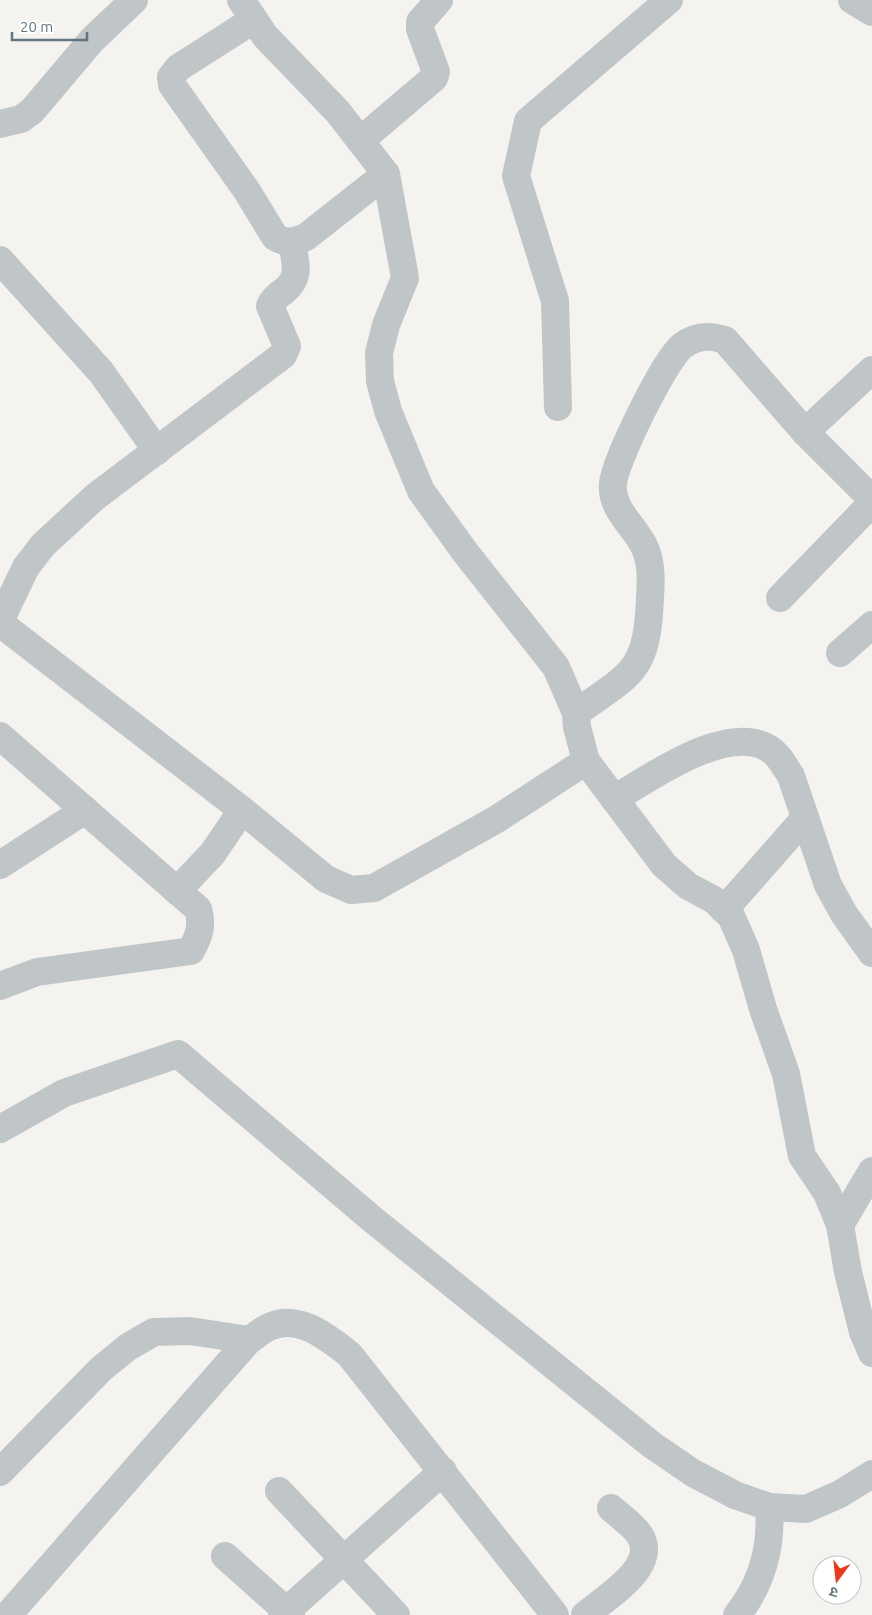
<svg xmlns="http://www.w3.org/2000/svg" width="872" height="1615" font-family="Ubuntu,'Noto Sans Devanagari',sans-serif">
  <rect width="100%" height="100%" fill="#f4f3ef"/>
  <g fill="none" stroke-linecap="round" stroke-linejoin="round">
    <!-- street -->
    <g stroke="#c0c5c7" stroke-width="28">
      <path d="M852,0L872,12"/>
      <path d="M253,20L178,68L171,77L172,85L247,191L275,237C287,244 294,242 306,237L386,174"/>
      <path d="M0,124L21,119L32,111L92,40L134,0"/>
      <path d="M361,140L434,78L436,72L420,29V22L439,0"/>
      <path d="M0,260L101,372L157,451"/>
      <path d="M558,407L555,301L516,176L528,121L669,0"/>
      <path d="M805,432L872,370"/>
      <path d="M780,598L872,503"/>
      <path d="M0,621L26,567L43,545L95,497L283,355L287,346L270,306C273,299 278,295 284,291C302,276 295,263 292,242"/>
      <path d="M0,623L242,810L326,879L351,890L374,888L497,819L586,761L577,727L576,713L556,667L465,552L421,491L388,411L380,381L379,353L386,325L405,278L386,174L338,112L265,36L241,0"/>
      <path d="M840,653L872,625"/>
      <path d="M576,713C632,673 647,672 650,598C651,581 652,562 644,546C634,525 610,509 613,483C616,459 664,361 682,346C696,335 710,335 725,340L805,432L872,499"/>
      <path d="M0,736L198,909C203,925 199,936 191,951L37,972L0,986"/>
      <path d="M586,761L664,865L688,886L714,900L731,916L746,950L763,1009L786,1074L802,1156L827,1193L840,1225L848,1272L863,1332L872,1353"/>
      <path d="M614,799C650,778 723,725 766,747C778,753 784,765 791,776L828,885L844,914L872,953"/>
      <path d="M0,865L85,810"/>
      <path d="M177,891L213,853L242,810"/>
      <path d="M724,910L805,818"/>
      <path d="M0,1129L64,1093L178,1054L372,1219L652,1445L693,1473L735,1495L769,1507L806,1509L840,1494L872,1474"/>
      <path d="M840,1225L872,1171"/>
      <path d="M0,1472L101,1369L128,1347L154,1332L190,1331L249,1340C256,1336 262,1330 269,1327C298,1313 327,1337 349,1354L555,1615"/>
      <path d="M279,1491L396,1615"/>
      <path d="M225,1556L291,1615"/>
      <path d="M8,1615L249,1340"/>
      <path d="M282,1615L443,1471"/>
      <path d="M585,1615C605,1598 661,1566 639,1534C633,1525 620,1516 611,1508"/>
      <path d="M737,1615C762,1584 772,1546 769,1507"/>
    </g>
  </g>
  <!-- north arrow -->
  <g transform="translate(837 1580) rotate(195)"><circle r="24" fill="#ffffff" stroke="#c0c8cd"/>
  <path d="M0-4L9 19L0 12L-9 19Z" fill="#e9391a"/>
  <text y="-8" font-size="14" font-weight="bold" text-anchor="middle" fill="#617681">उ</text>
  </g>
  <!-- scale -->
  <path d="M12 32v8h75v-8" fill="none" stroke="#617681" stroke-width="2.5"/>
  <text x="20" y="32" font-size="15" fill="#617681" stroke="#ffffff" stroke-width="4" paint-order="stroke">20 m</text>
</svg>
